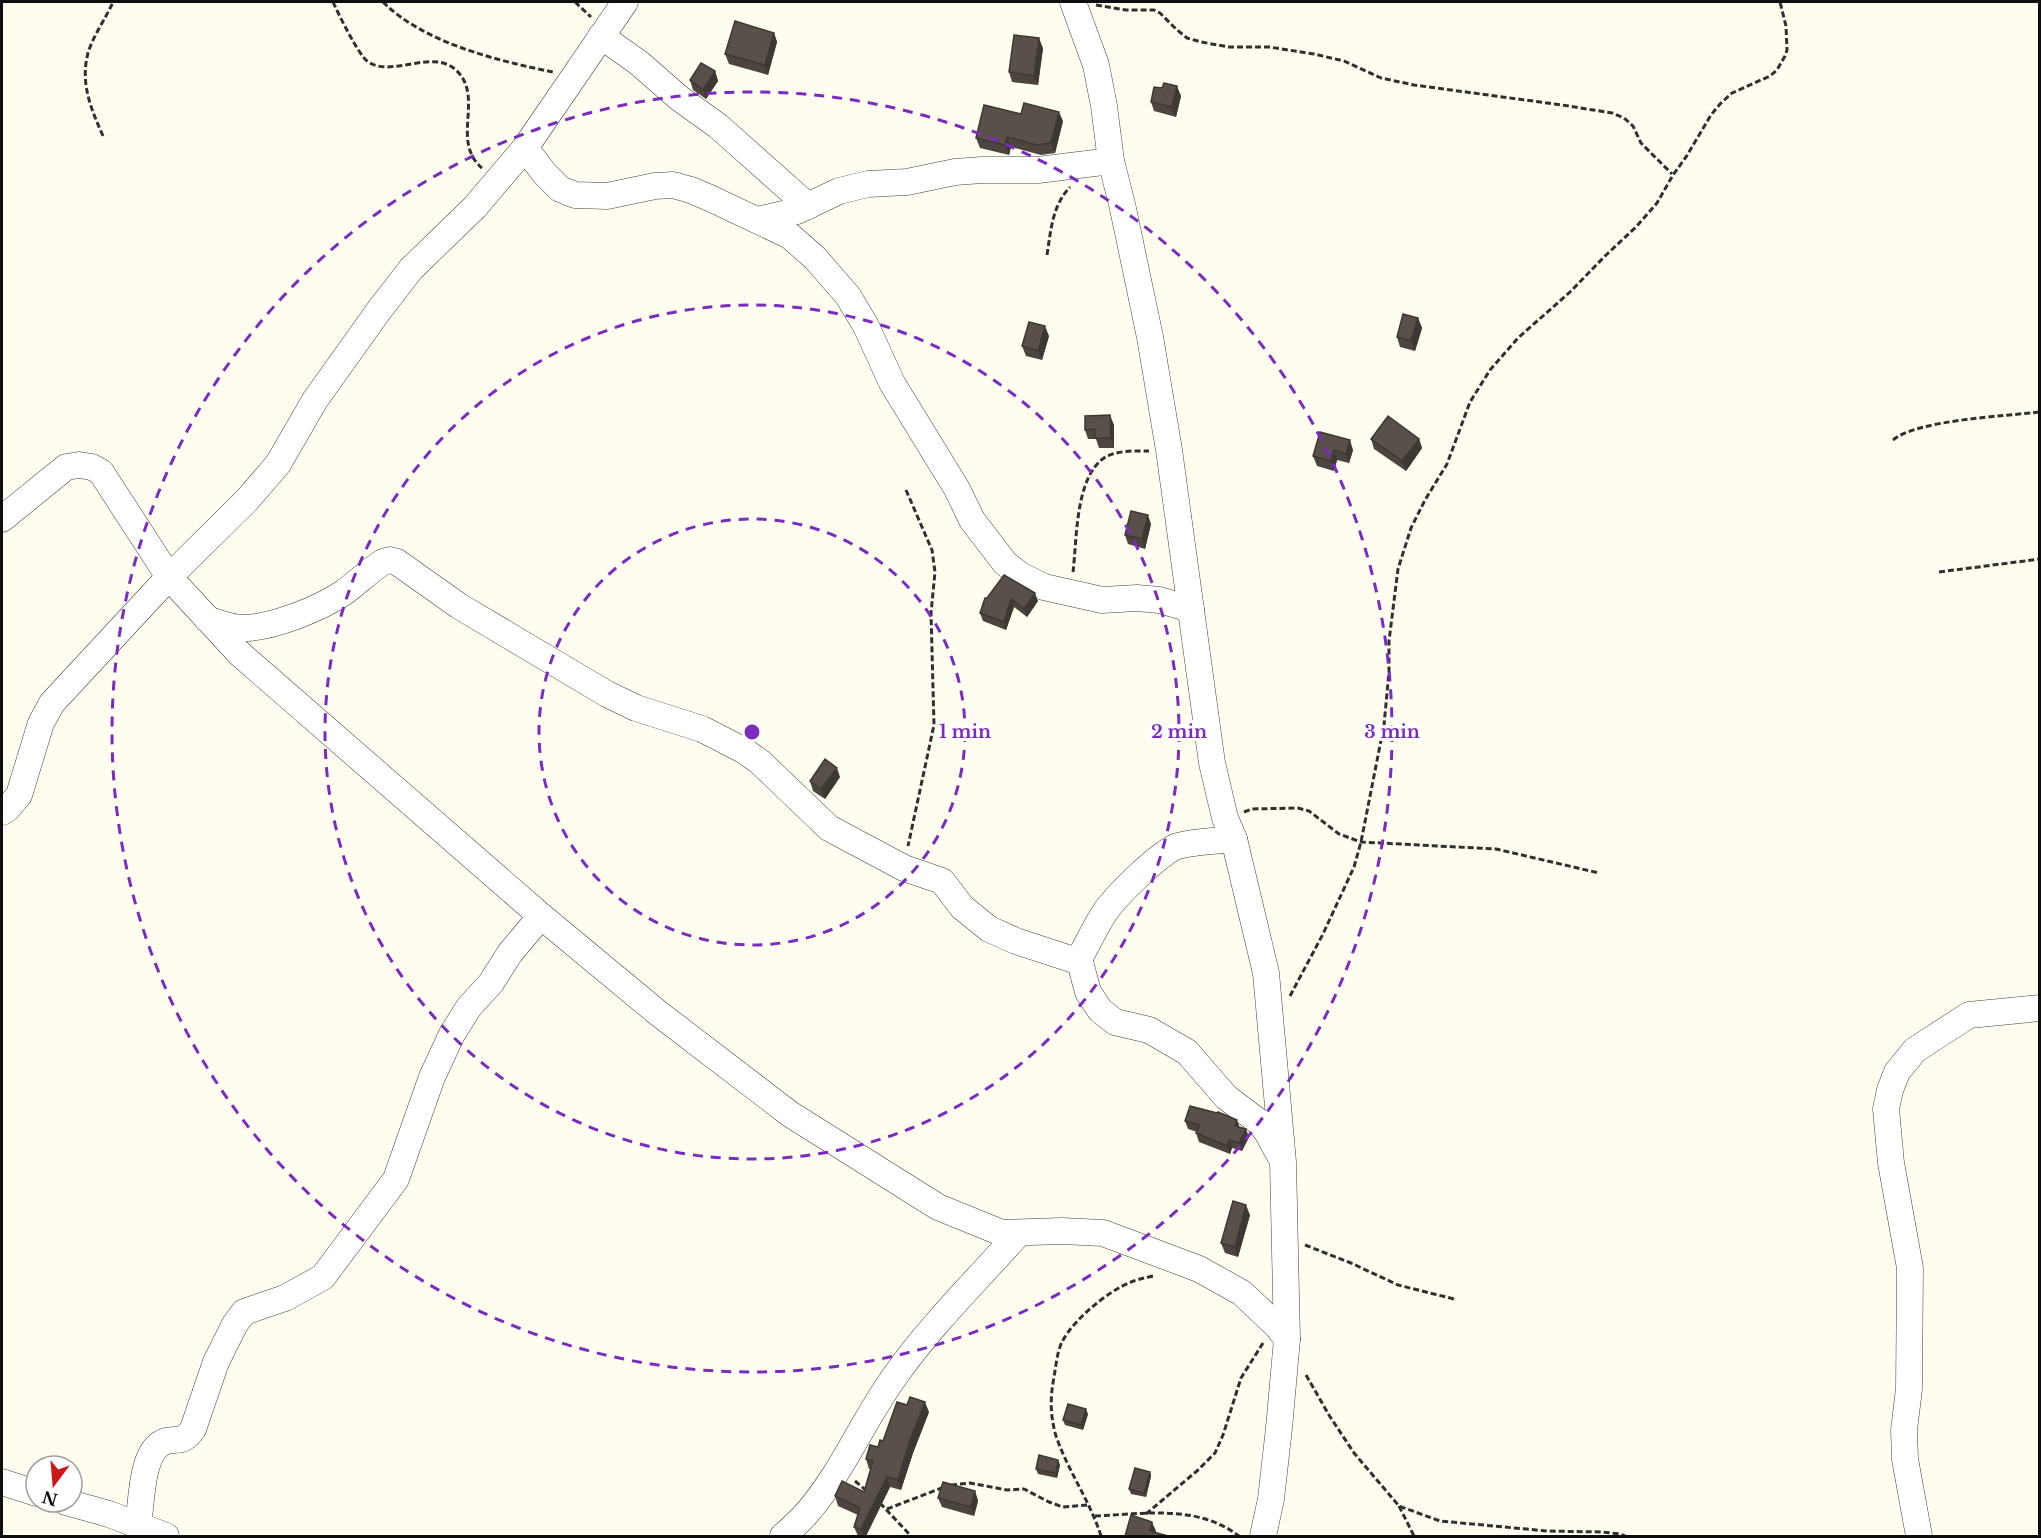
<svg xmlns="http://www.w3.org/2000/svg" width="2041" height="1538" font-family="'Libre Baskerville',serif">
  <rect width="100%" height="100%" fill="#fffdef"/>
  <g fill="none" stroke-linecap="round" stroke-linejoin="round">
    <!-- minor casing -->
    <g stroke="#414141" stroke-width="27">
      <g id="minor">
        <path d="M1073,2L1096,65L1104,106L1111,161L1122,204L1150,337L1169,450L1212,763L1225,818L1234,839L1266,973L1283,1162L1287,1339L1279,1428L1271,1499L1263,1536"/>
        <path d="M601,36L639,63L679,98L718,126L808,206"/>
        <path d="M525,148L545,174L560,189L575,195L607,196L655,186L673,185L691,190L712,199L790,236L815,258L848,296L866,326L892,383L957,489L972,520L1005,563L1020,575L1044,587L1102,600L1137,598L1159,600L1191,609"/>
        <path d="M757,220L797,211L839,191L868,184L907,182L955,172L982,170H1038L1111,161"/>
        <path d="M2,519L66,467L79,465L92,467L101,472L169,577L240,654L541,916L658,1013L790,1114L938,1207L1002,1233L1062,1231L1103,1233L1199,1269L1242,1293L1277,1326L1287,1339"/>
        <path d="M207,619C219,623 234,629 247,628C276,626 319,609 343,593C357,583 369,571 383,562L390,560L397,562L459,606L607,694L636,708L702,729L743,750L760,762L829,828L904,868L942,881L962,907L989,929L1016,941L1080,962L1088,992L1100,1010L1115,1022L1149,1030L1187,1052L1226,1097L1259,1122L1267,1132L1280,1156"/>
        <path d="M2,812L7,809L19,795L41,723L52,703L169,577L247,500L278,464L315,400L380,309L411,269L475,207L525,148L625,2"/>
        <path d="M1078,961C1087,945 1095,927 1105,912C1116,896 1160,852 1178,846C1196,841 1216,841 1234,839"/>
        <path d="M2,1482L36,1493"/>
        <path d="M66,1502L109,1514L166,1536"/>
        <path d="M138,1524C142,1502 141,1457 160,1444C174,1434 180,1448 193,1429L216,1362L235,1324L244,1312L285,1298L323,1277L396,1179L432,1077L452,1034L469,1007L491,983L510,953L541,916"/>
        <path d="M783,1536C791,1529 799,1522 806,1514C842,1473 863,1420 895,1376C931,1325 976,1281 1018,1234"/>
        <path d="M1919,1536L1905,1459L1904,1430L1909,1389L1910,1268L1891,1163L1886,1109L1890,1090L1897,1072L1915,1050L1969,1015L2040,1008"/>
      </g>
    </g>
    <!-- path -->
    <g stroke="#303030" stroke-width="3" stroke-dasharray="6 3" stroke-linecap="butt">
      <path d="M333,2C338,13 358,54 367,61C390,79 432,48 456,70C485,97 450,141 482,168"/>
      <path d="M383,2C424,43 498,61 553,72"/>
      <path d="M575,2L591,17"/>
      <path d="M1096,5L1126,10H1154L1160,13L1176,29L1187,38L1201,42L1229,47H1269L1314,54L1344,61L1381,78L1414,85L1562,105L1612,113L1624,118L1633,126L1641,143L1672,174"/>
      <path d="M103,136C91,109 80,83 88,53C93,36 106,18 113,2"/>
      <path d="M1047,255C1051,230 1052,206 1070,187"/>
      <path d="M1893,440C1916,420 2006,416 2040,412"/>
      <path d="M906,490L932,550L935,572L931,613L934,725L908,846"/>
      <path d="M1073,572C1077,540 1075,478 1104,458C1116,450 1135,451 1149,451"/>
      <path d="M1939,572L2040,559"/>
      <path d="M1244,812L1252,809L1298,808L1309,811L1339,834L1361,842L1496,849L1599,873"/>
      <path d="M1290,996L1323,934L1354,867L1361,842L1384,725L1389,672V641L1398,569L1411,528L1425,500L1447,464L1470,402L1490,370L1518,338L1570,292L1606,255L1636,227L1657,203L1673,175L1686,157L1711,115L1720,104L1732,93L1770,76L1777,70L1785,56L1787,50L1786,26L1780,2"/>
      <path d="M1305,1245L1351,1263L1398,1285L1454,1299"/>
      <path d="M1306,1375L1329,1415L1354,1453L1399,1506L1440,1521L1547,1531L1602,1532L1620,1534L1625,1536"/>
      <path d="M855,1481L868,1492"/>
      <path d="M951,1485L970,1483L1007,1490L1024,1489L1049,1502L1063,1507L1088,1505"/>
      <path d="M880,1503L911,1536"/>
      <path d="M1399,1506L1414,1536"/>
      <path d="M887,1509L944,1487"/>
      <path d="M1146,1514L1198,1470L1215,1453L1223,1435L1241,1378L1263,1343"/>
      <path d="M1095,1516C1144,1514 1197,1504 1239,1536"/>
      <path d="M1101,1536C1090,1501 1068,1471 1056,1436C1050,1415 1050,1398 1054,1377C1056,1366 1057,1352 1062,1342C1073,1320 1108,1291 1131,1282C1138,1279 1145,1278 1153,1276"/>
    </g>
    <!-- minor -->
    <use href="#minor" stroke="#fff" stroke-width="26"/>
  </g>
  <!-- wall -->
  <g fill="#4c453f">
    <path d="M774,33L777,42L768,75L729,64L725,54Z"/>
    <path d="M1043,48L1038,85L1012,82L1009,72Z"/>
    <path d="M715,71L718,81L706,99L693,90L690,80Z"/>
    <path d="M1181,96L1176,117L1154,111L1151,102Z"/>
    <path d="M1021,114L1063,121L1055,153L1041,155L1011,147L1009,155L980,148L976,138Z"/>
    <path d="M1418,318L1422,328L1415,351L1400,347L1397,337Z"/>
    <path d="M1049,336L1042,360L1026,356L1022,346Z"/>
    <path d="M1114,425V448H1099L1096,439H1088L1085,430Z"/>
    <path d="M1320,432L1353,450L1349,463L1337,460L1334,471L1317,466L1313,456Z"/>
    <path d="M1371,439H1419L1422,448L1406,471L1374,449Z"/>
    <path d="M1151,524L1145,549L1128,544L1125,535Z"/>
    <path d="M985,598L1038,601L1027,617L1014,607L1006,630L983,621L980,613Z"/>
    <path d="M840,777L825,799L813,791L810,781Z"/>
    <path d="M1185,1121L1240,1127L1249,1137L1242,1151L1232,1148L1230,1154L1199,1142L1196,1133L1197,1132L1188,1129Z"/>
    <path d="M1250,1215L1238,1257L1225,1253L1221,1243Z"/>
    <path d="M929,1412L913,1453L901,1490L890,1487L866,1536H858L854,1527L858,1515L838,1506L835,1496L864,1492L871,1469H869L866,1459L883,1441Z"/>
    <path d="M1088,1414L1083,1430L1065,1425L1063,1420Z"/>
    <path d="M1058,1460L1060,1465L1057,1478L1038,1474L1036,1469Z"/>
    <path d="M1150,1472L1151,1476L1146,1497L1131,1494L1129,1489Z"/>
    <path d="M975,1491L978,1501L974,1516L942,1507L938,1498Z"/>
  </g>
  <!-- shaded-wall -->
  <g fill="#3e3833">
    <path d="M774,33L777,42L768,75L765,65Z"/>
    <path d="M1039,38L1043,48L1038,85L1034,76Z"/>
    <path d="M715,71L718,81L706,99L703,90Z"/>
    <path d="M1177,86L1181,96L1176,117L1172,107Z"/>
    <path d="M1059,112L1063,121L1055,153L1051,143Z"/>
    <path d="M1007,137L1011,147L1009,155L1005,145Z"/>
    <path d="M1418,318L1422,328L1415,351L1411,341Z"/>
    <path d="M1045,326L1049,336L1042,360L1038,351Z"/>
    <path d="M1110,415L1114,425V448L1111,438Z"/>
    <path d="M1419,439L1422,448L1406,471L1402,461Z"/>
    <path d="M1350,440L1353,450L1349,463L1346,454Z"/>
    <path d="M1334,450L1337,460L1334,471L1331,461Z"/>
    <path d="M1148,515L1151,524L1145,549L1142,539Z"/>
    <path d="M1035,593L1038,601L1027,617L1024,609Z"/>
    <path d="M1011,599L1014,607L1006,630L1004,622Z"/>
    <path d="M837,768L840,777L825,799L821,789Z"/>
    <path d="M1237,1120L1240,1128L1235,1126Z"/>
    <path d="M1246,1129L1249,1137L1242,1151L1239,1143Z"/>
    <path d="M1229,1140L1232,1148L1230,1154L1227,1146Z"/>
    <path d="M1246,1205L1250,1215L1238,1257L1235,1247Z"/>
    <path d="M925,1402L929,1412L913,1453L901,1490L898,1480L909,1443Z"/>
    <path d="M1086,1409L1088,1414L1083,1430L1081,1425Z"/>
    <path d="M1058,1460L1060,1465L1057,1478L1056,1473Z"/>
    <path d="M1150,1472L1151,1476L1146,1497L1144,1493Z"/>
    <path d="M887,1477L890,1487L866,1536H864L861,1529Z"/>
    <path d="M975,1491L978,1501L974,1516L971,1507Z"/>
    <path d="M1152,1522L1156,1531L1155,1536L1150,1531Z"/>
  </g>
  <!-- building -->
  <g fill="#585049" stroke="#3e3833" stroke-width="1.5">
    <path d="M735,21L774,33L765,65L725,54Z"/>
    <path d="M1014,35L1039,38L1034,76L1009,72Z"/>
    <path d="M701,63L715,71L703,90L690,80Z"/>
    <path d="M1164,83L1177,86L1172,107L1151,102L1154,87L1162,88Z"/>
    <path d="M1024,103L1059,112L1051,143L1037,145L1007,137L1005,145L976,138L984,105L1021,114Z"/>
    <path d="M1403,314L1418,318L1411,341L1397,337Z"/>
    <path d="M1029,322L1045,326L1038,351L1022,346Z"/>
    <path d="M1110,415L1111,438H1095V429L1085,430V416Z"/>
    <path d="M1388,416L1419,439L1402,461L1371,439Z"/>
    <path d="M1320,432L1350,440L1346,454L1334,450L1331,461L1313,456Z"/>
    <path d="M1131,511L1148,515L1142,539L1125,535Z"/>
    <path d="M1004,575L1035,593L1024,609L1011,599L1004,622L980,613L985,598H987Z"/>
    <path d="M825,759L837,768L821,789L810,781Z"/>
    <path d="M1190,1106L1217,1113L1218,1112L1237,1120L1235,1126L1246,1129L1239,1143L1229,1140L1227,1146L1196,1133L1200,1125L1185,1121Z"/>
    <path d="M1233,1201L1246,1205L1235,1247L1221,1243Z"/>
    <path d="M910,1397L925,1402L909,1443L898,1480L887,1477L861,1529L854,1527L860,1508L835,1496L842,1481L864,1492L873,1461L866,1459L870,1445L878,1447L880,1440L883,1441L897,1402L907,1405Z"/>
    <path d="M1068,1404L1086,1409L1081,1425L1063,1420Z"/>
    <path d="M1039,1455L1058,1460L1056,1473L1036,1469Z"/>
    <path d="M1135,1468L1150,1472L1144,1493L1129,1489Z"/>
    <path d="M943,1482L975,1491L971,1507L938,1498Z"/>
    <path d="M1131,1515L1152,1522L1150,1531L1168,1536H1125Z"/>
  </g>
  <!-- distance rings -->
  <g fill="none" stroke="#7b2cbf" stroke-width="3" stroke-dasharray="10 8">
    <circle cx="752" cy="732" r="213"/>
    <circle cx="752" cy="732" r="427"/>
    <circle cx="752" cy="732" r="640"/>
  </g>
  <circle cx="752" cy="732" r="9" fill="#7b2cbf" stroke="#fff" stroke-width="3"/>
  <g font-size="18" text-anchor="middle" font-weight="bold" fill="#7b2cbf" stroke="#fff" stroke-width="6" stroke-linejoin="round" paint-order="stroke">
    <text x="965" y="738">1 min</text>
    <text x="1179" y="738">2 min</text>
    <text x="1392" y="738">3 min</text>
  </g>
  <!-- border -->
  <rect width="2041" height="1538" fill="none" stroke="#0e0e0e" stroke-width="6"/>
  <!-- north arrow -->
  <g transform="translate(54 1484) rotate(196)"><circle r="28" fill="#ffffff" stroke="#9f9f9f" stroke-width="1.5"/>
  <path d="M0-4.5L10 22L0 15L-10 22Z" fill="#cc1918"/>
  <text y="-9" font-size="16" font-weight="bold" text-anchor="middle" fill="#0e0e0e">N</text>
  </g>
</svg>
